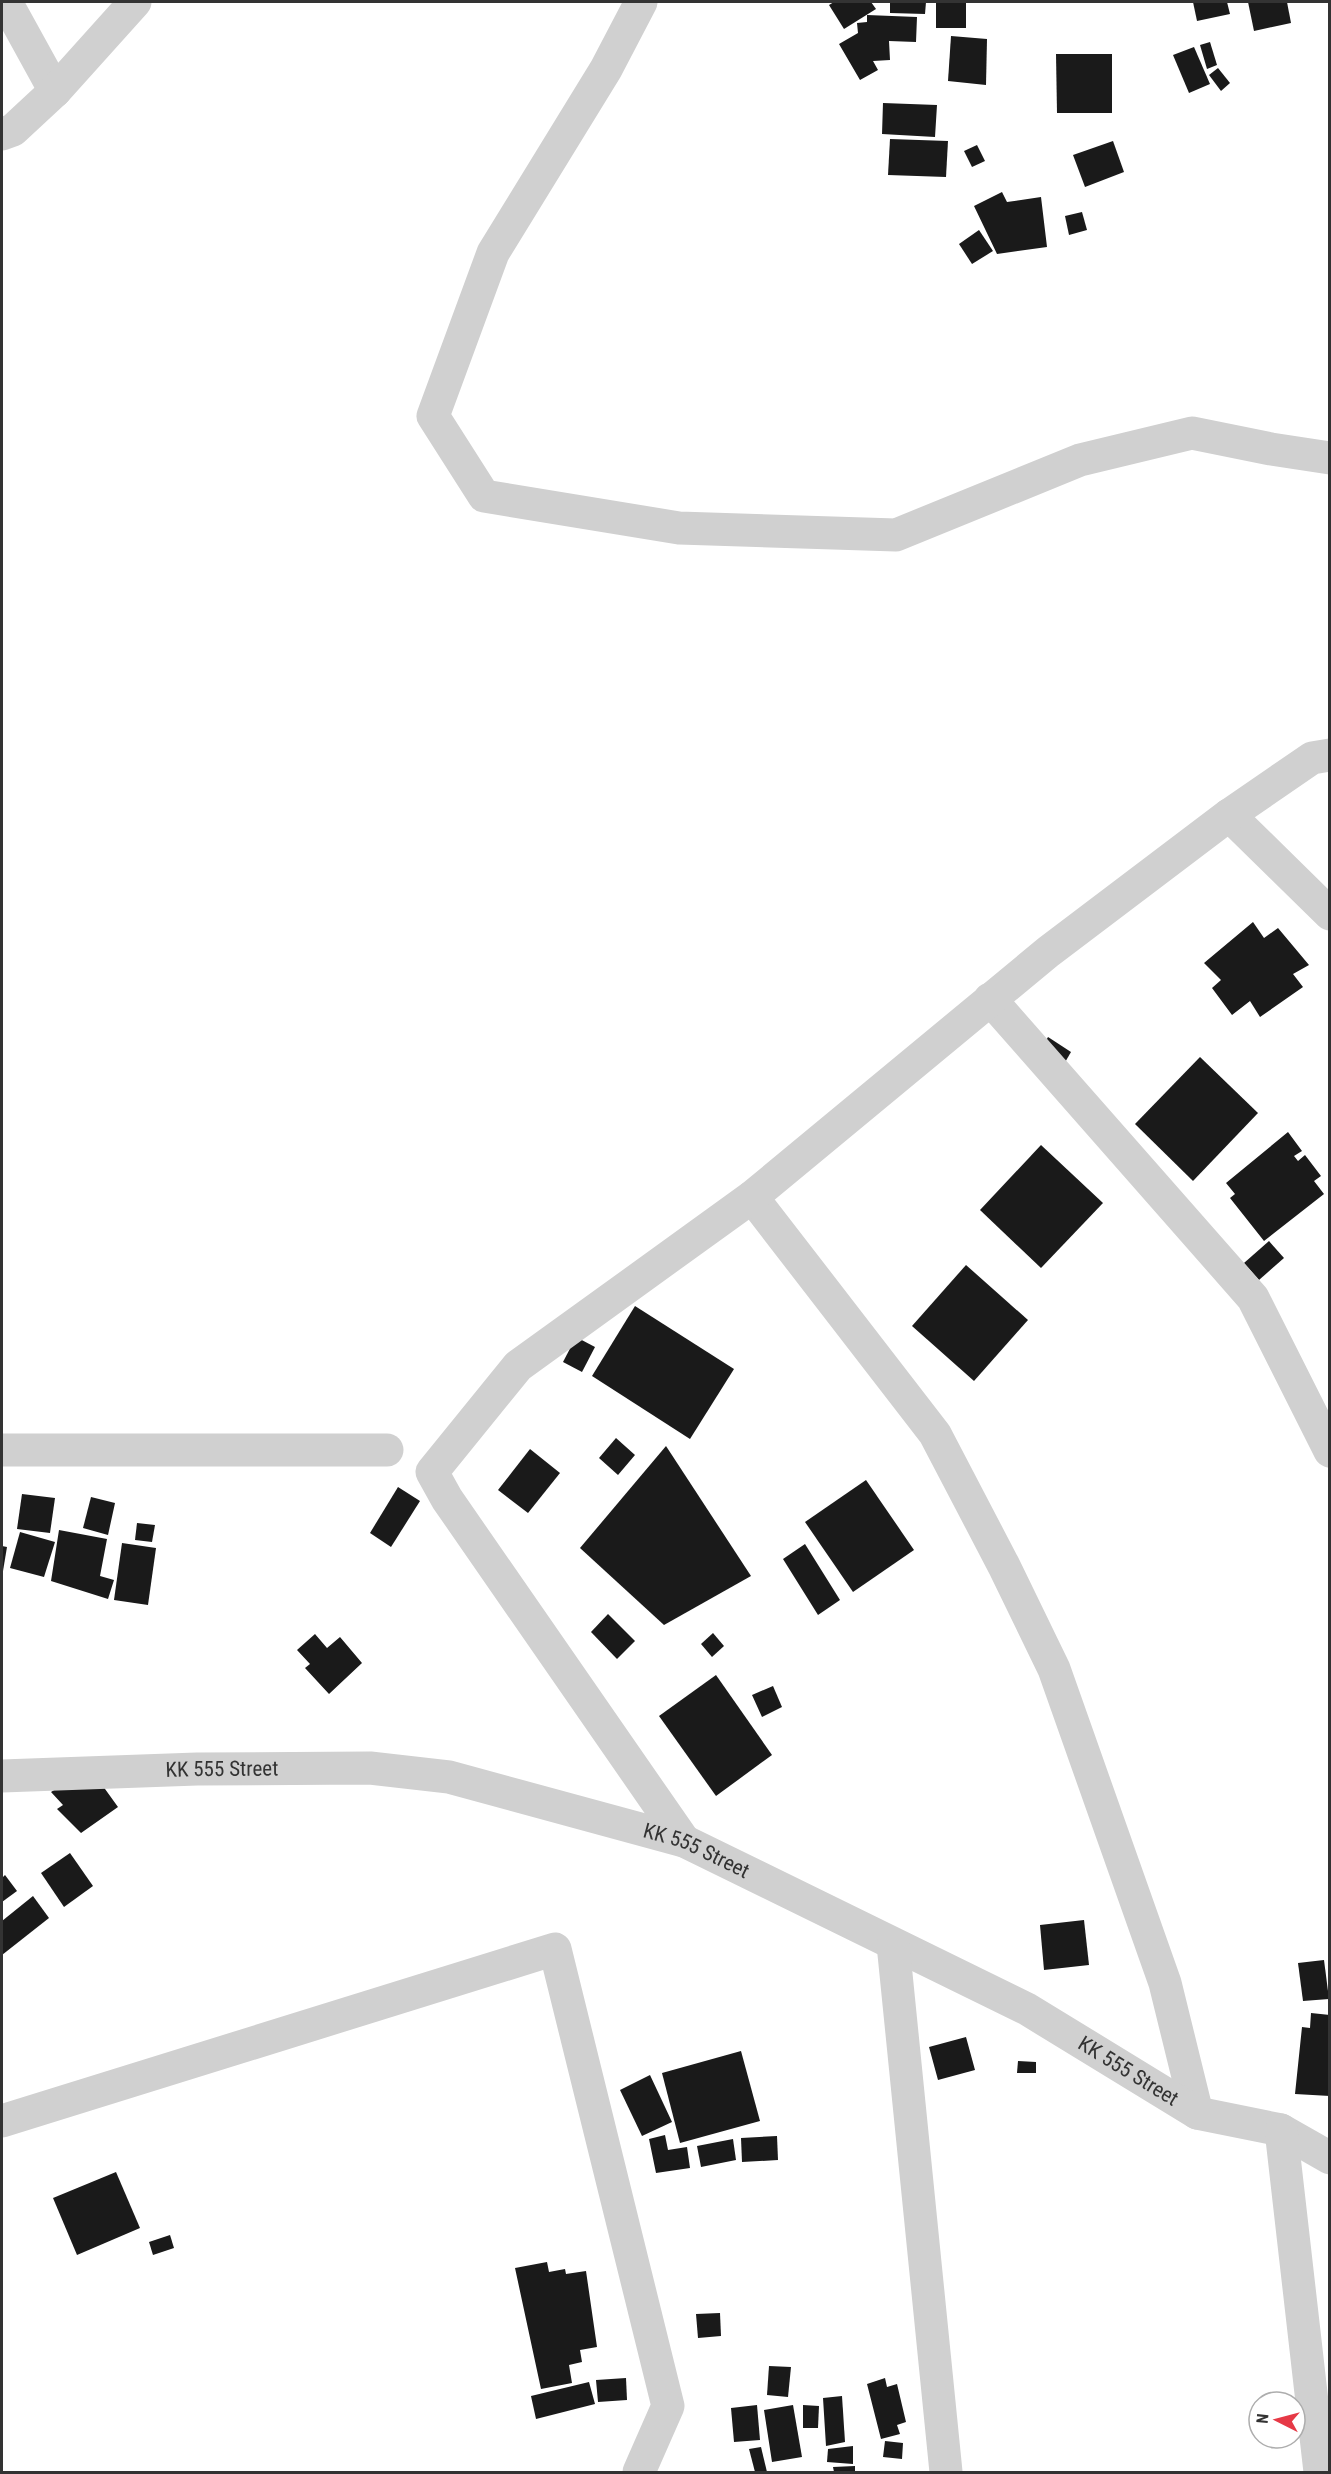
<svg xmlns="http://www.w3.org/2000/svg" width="1331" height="2474" font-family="'Roboto Condensed',sans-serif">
  <rect width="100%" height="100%" fill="#fff"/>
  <!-- building -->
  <g fill="#1a1a1a">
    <path d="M834,2H871L876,9L844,29L829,5Z"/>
    <path d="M890,2H926L925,14L890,13Z"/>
    <rect x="936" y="2" width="30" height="26"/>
    <path d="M1193,2H1227L1230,14L1197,21Z"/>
    <path d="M1248,2H1287L1291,23L1254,31Z"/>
    <path d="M867,15L917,17L916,42L889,41L890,60L873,61L878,70L860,80L839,44L858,33L857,23L867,22Z"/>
    <path d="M951,36L987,39L986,85L948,81Z"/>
    <path d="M1210,42L1217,65L1207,69L1200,45Z"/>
    <path d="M1194,47L1210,84L1189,93L1173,55Z"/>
    <path d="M1056,54H1112V113H1057Z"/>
    <path d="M1218,68L1230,83L1221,91L1209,75Z"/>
    <path d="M883,103L937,105L935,137L882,134Z"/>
    <path d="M890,139L948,141L946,177L888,175Z"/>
    <path d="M1113,141L1124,172L1085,187L1073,155Z"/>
    <path d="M977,145L985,161L972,167L964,151Z"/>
    <path d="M1002,192L1007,202L1041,197L1047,247L997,254L974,206Z"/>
    <path d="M1082,212L1087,230L1069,235L1065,216Z"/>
    <path d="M979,230L993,251L972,264L959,244Z"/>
    <path d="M1253,922L1264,938L1278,928L1309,965L1293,974L1303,987L1260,1017L1250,1001L1232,1015L1212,988L1221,980L1204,963Z"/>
    <path d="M1048,1037L1071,1052L1060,1071L1037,1057Z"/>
    <path d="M1200,1057L1258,1113L1193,1181L1135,1124Z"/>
    <path d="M1288,1132L1302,1151L1294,1156L1298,1161L1305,1155L1321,1176L1314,1181L1324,1194L1264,1241L1230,1198L1235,1194L1226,1183Z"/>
    <path d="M1041,1145L1103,1203L1041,1268L980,1210Z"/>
    <path d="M1269,1241L1284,1258L1259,1280L1244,1263Z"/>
    <path d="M966,1265L1028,1320L974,1381L912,1326Z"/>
    <path d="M635,1306L734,1369L690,1439L592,1376Z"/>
    <path d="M576,1337L595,1347L582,1372L563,1362Z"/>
    <path d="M616,1438L635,1455L618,1475L599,1458Z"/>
    <path d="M666,1446L751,1576L664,1625L580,1548Z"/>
    <path d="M530,1449L560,1473L528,1513L498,1490Z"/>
    <path d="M866,1480L914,1550L853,1592L805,1522Z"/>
    <path d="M398,1487L420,1501L391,1547L370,1533Z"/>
    <path d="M22,1494L55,1498L50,1533L17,1529Z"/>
    <path d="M91,1497L115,1503L108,1535L83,1528Z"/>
    <path d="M137,1523L155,1525L152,1542L135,1540Z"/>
    <path d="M59,1530L107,1539L100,1576L114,1580L108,1599L51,1581Z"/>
    <path d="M20,1532L55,1542L44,1577L10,1568Z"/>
    <path d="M122,1543L156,1548L148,1605L114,1600Z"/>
    <path d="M805,1544L840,1600L818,1615L783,1559Z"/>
    <path d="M2,1546L7,1547L3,1571H2Z"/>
    <path d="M608,1614L635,1641L617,1659L591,1632Z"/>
    <path d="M713,1633L724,1646L712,1657L701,1644Z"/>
    <path d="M315,1634L327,1648L340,1637L362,1663L329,1694L305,1668L310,1664L297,1650Z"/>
    <path d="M716,1675L772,1755L716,1796L659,1716Z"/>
    <path d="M773,1686L782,1707L762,1717L752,1695Z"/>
    <path d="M78,1775L100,1782L118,1807L81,1833L57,1809L63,1805L51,1792Z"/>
    <path d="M70,1853L93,1886L64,1907L41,1873Z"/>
    <path d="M5,1875L17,1891L2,1902V1878Z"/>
    <path d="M33,1896L49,1918L2,1955V1921Z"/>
    <path d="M1084,1920L1089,1965L1044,1970L1040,1925Z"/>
    <path d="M1324,1960L1329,1999L1303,2001L1298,1963Z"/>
    <path d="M1311,2013L1330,2015V2096L1295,2094L1302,2027L1310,2028Z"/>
    <path d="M966,2037L975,2070L938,2080L929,2047Z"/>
    <path d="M741,2051L760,2121L680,2143L662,2073Z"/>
    <path d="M1018,2061L1036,2062V2073H1017Z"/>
    <path d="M650,2075L672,2122L642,2136L620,2090Z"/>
    <path d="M665,2135L668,2150L687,2147L690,2168L656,2173L649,2139Z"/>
    <path d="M777,2136L778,2160L742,2162L741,2138Z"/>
    <path d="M733,2139L736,2160L701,2167L697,2146Z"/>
    <path d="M116,2172L140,2228L77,2255L53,2198Z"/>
    <path d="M170,2235L174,2248L153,2255L149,2242Z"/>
    <path d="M547,2262L549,2272L565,2269L566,2274L586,2271L597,2347L580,2350L582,2362L569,2365L572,2383L541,2389L515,2268Z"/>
    <path d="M720,2313L721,2336L698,2338L696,2314Z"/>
    <path d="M769,2366L791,2367L788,2397L767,2395Z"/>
    <path d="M626,2378L627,2400L598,2402L596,2380Z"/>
    <path d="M885,2378L887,2387L897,2384L906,2422L897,2425L900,2434L881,2439L867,2384Z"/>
    <path d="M589,2382L595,2404L536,2419L531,2396Z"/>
    <path d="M842,2396L845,2442L826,2446L823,2398Z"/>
    <path d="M757,2405L760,2440L734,2442L731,2408Z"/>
    <path d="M793,2405L802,2457L772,2462L764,2410Z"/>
    <path d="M803,2405L819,2406L818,2428H803Z"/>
    <path d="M885,2441L903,2443L902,2459L883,2457Z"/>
    <path d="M853,2446V2464L827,2462L828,2449Z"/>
    <path d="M761,2447L767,2472H755L749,2449Z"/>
    <path d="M855,2466V2472H834L833,2467Z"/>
  </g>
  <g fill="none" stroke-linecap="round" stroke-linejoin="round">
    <!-- minor -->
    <g stroke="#d0d0d0" stroke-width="33">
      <path d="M6,2L55,91"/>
      <path d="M641,2L606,69L493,253L433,416L484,496L679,528L896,535L1080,460L1192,433L1271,449L1330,458"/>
      <path d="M2,134L13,130L55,91L135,2"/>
      <path d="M1229,815L1330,914"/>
      <path d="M990,999L1253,1298L1330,1451"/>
      <path d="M752,1197L935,1434L1004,1566L1054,1669L1165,1983L1197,2113"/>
      <path d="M2,1450H387"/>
      <path id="s1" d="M2,1776L197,1769L370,1768L449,1777L684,1841L1027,2009L1197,2113L1281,2130L1330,2158"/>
      <path d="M684,1841L447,1499L432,1472L518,1366L752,1197L1048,952L1229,815L1312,758L1330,755"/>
      <path d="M893,1944L946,2472"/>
      <path d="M2,2121L555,1949L668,2406L639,2472"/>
      <path d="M1281,2130L1320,2472"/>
    </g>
  </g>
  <g text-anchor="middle" stroke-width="6" stroke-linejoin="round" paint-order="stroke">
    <!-- street labels -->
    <g font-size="21" fill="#333" stroke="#fff">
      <text dy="7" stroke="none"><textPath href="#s1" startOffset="220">KK 555 Street</textPath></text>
      <text dy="7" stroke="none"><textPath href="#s1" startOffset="706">KK 555 Street</textPath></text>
      <text dy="7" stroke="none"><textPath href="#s1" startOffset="1192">KK 555 Street</textPath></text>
    </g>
  </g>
  <!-- border -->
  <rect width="1331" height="2474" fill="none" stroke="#333333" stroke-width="6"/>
  <!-- north arrow -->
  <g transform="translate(1277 2420) rotate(276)"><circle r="28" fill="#ffffff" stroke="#adadad" stroke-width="1.5"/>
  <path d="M0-4.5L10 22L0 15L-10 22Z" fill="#e63946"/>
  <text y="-9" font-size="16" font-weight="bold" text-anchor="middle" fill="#333333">N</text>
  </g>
</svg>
